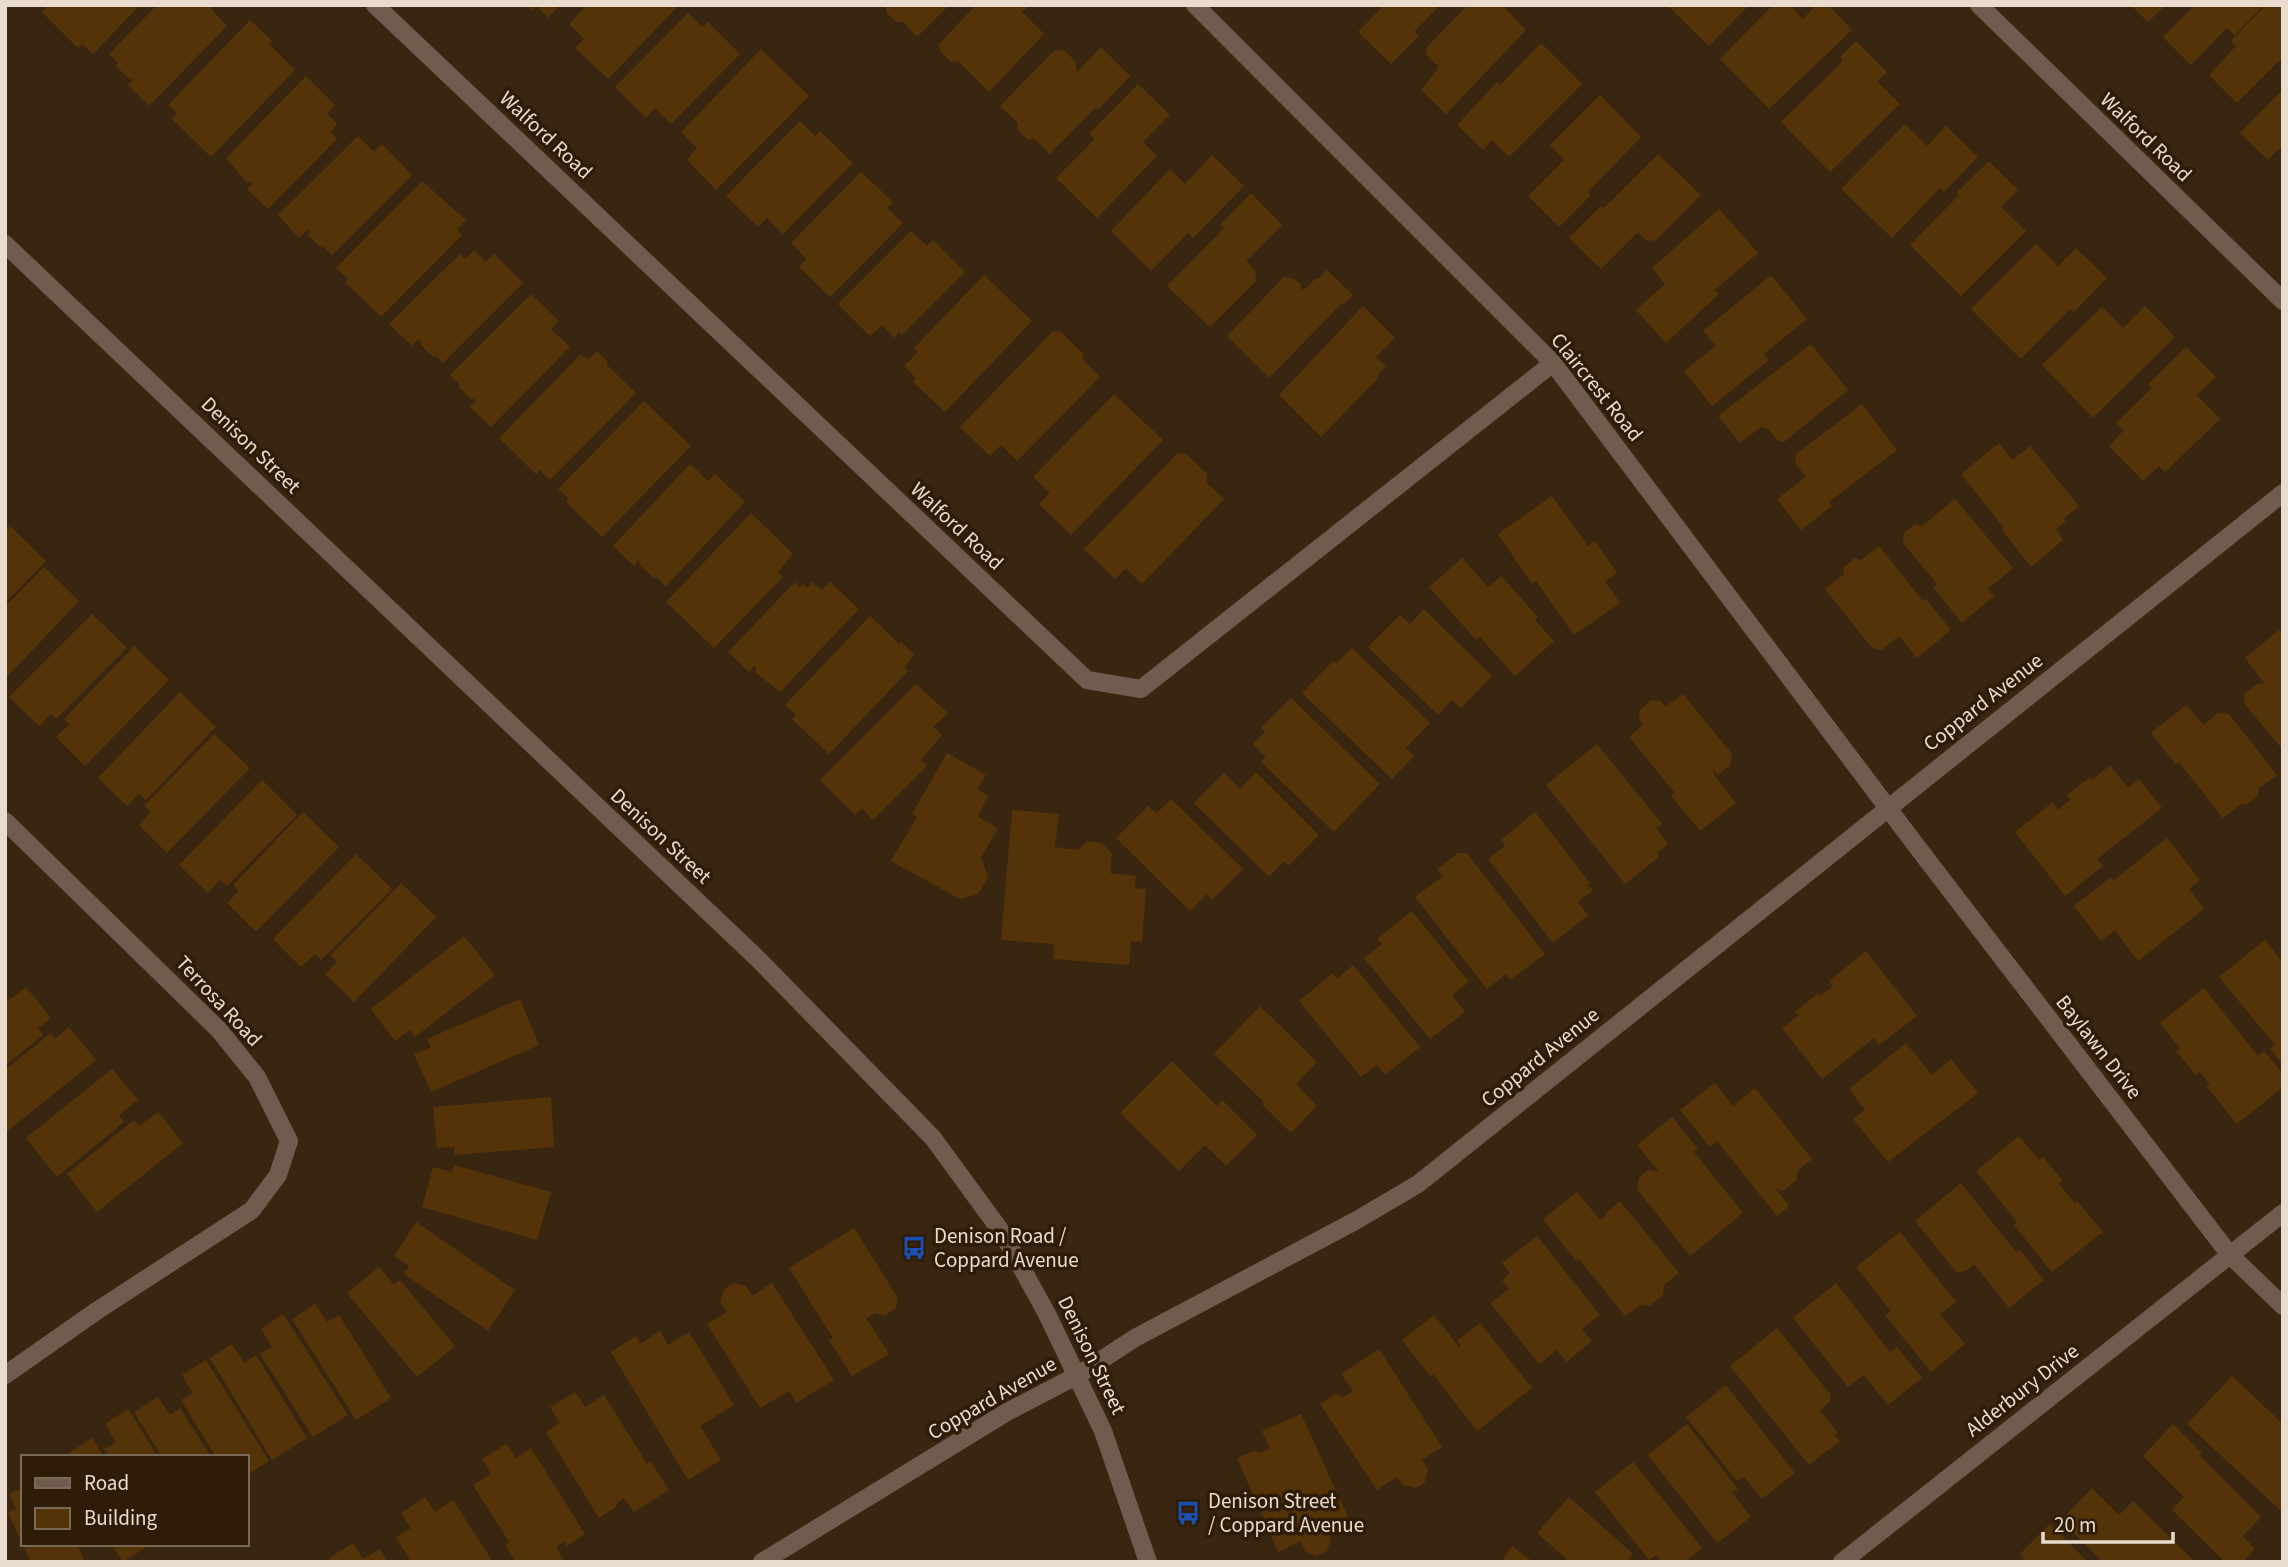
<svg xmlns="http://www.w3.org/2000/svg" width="2288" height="1567" font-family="'Source Sans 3',sans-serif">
  <rect width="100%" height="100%" fill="#392611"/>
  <!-- building -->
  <g fill="#553308">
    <path d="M48,5H140L93,54L82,44L78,48L42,12Z"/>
    <path d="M157,5H215L211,9L227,26L149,106L128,85L133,80L132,78L130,80L116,66L118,63L109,54Z"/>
    <path d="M527,5H560L548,18L537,6L533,10Z"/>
    <path d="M587,5H679L608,79L575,48L584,39L569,24Z"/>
    <path d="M886,5H949L917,37L903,22H896L886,12Z"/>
    <path d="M976,5H1029L1022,12L1044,34L989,92L958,61L951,62L940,51L939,44Z"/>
    <path d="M1384,5H1440L1414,32L1419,36L1391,64L1358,32Z"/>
    <path d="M1468,5H1502L1526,30L1446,114L1421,90L1438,69V64H1435L1426,54L1427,47Z"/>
    <path d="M1667,5H1749L1709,46Z"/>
    <path d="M1773,5H1790L1803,19L1816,5H1828L1852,30L1769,109L1720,59Z"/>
    <path d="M2131,5H2166L2148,22Z"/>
    <path d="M2195,5H2264L2235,35L2227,28L2191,65L2163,37Z"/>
    <path d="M2266,5H2283V57L2237,103L2209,75L2236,46L2231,41Z"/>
    <path d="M688,13L702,27L708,22L740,54L671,124L655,108L646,118L615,87Z"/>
    <path d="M250,20L272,41L269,44L295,70L211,157L172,119L177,113L168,105Z"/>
    <path d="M1856,41L1887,72L1877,81L1900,104L1830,172L1781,122L1843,61L1840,57Z"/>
    <path d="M1541,43L1582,84L1509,157L1492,140L1483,150L1457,125L1497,82L1500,85Z"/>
    <path d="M1101,47L1130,76L1098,110L1095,108L1050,154L1034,139L1028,140L1017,129L1018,123L1000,106L1054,51L1064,50L1075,61L1077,72Z"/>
    <path d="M761,49L809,96L716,190L687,160L697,148L681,132Z"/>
    <path d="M306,76L335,105L327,114L337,123L331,133L337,139L268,209L247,189L252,184L250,181L247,183L226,158Z"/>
    <path d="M1138,84L1170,115L1143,142L1157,156L1097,218L1056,178L1095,139L1089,134Z"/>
    <path d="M2283,89V145L2268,160L2240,133Z"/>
    <path d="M1600,95L1641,137L1588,192L1591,195L1559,227L1528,196L1564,160L1550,145Z"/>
    <path d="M800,121L815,136L820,131L853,163L783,234L767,218L758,227L726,196Z"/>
    <path d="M1905,124L1927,146L1946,126L1978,157L1944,192L1940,188L1892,238L1841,189Z"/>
    <path d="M358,136L374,152L382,144L412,175L332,255L323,246L321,248L308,235L310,232L307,230L299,238L278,215Z"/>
    <path d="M1658,154L1701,195L1656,240L1647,241L1638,232L1601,269L1569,238L1601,206L1604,208Z"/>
    <path d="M1212,155L1244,186L1193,238L1188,233L1151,271L1111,231L1170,169L1185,184Z"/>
    <path d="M1989,161L2018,190L2001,207L2026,231L1961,296L1910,245L1959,195L1957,192Z"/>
    <path d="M861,172L893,202L887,208L903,223L830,297L799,267L807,259L791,243Z"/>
    <path d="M422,181L466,220L457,230L462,235L381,317L345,282L348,279L336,268Z"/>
    <path d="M1251,193L1282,225L1246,261L1255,270L1256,281L1210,327L1167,286L1224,228L1220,225Z"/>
    <path d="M1719,209L1758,253L1715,290L1719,294L1666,343L1636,310L1665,284L1652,268Z"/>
    <path d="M911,231L927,246L933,240L965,272L902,335L899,332L894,338L882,325L870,336L838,304Z"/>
    <path d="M2036,244L2058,266L2076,248L2107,278L2074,312L2070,309L2021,359L1971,309Z"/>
    <path d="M474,250L486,262L494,254L523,283L443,363L435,355L433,357L420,344L422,343L418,339L412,346L389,324L460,254L465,259Z"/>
    <path d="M1327,270L1353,295L1344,304L1342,303L1269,378L1227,336L1284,277L1293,278L1301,284V289H1305L1316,278L1318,279Z"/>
    <path d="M984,275L1032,321L945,412L913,382L916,378L904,366L918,352L914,348Z"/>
    <path d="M1771,275L1807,319L1764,354L1769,360L1712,406L1684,371L1716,346L1703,331Z"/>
    <path d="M531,294L559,321L551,329L570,347L491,427L470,407L476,401L473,398L472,400L458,386L460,385L450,375Z"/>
    <path d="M1363,306L1395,338L1376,357L1386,366L1378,374L1379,377L1321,437L1279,395Z"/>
    <path d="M2145,306L2175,337L2093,418L2042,365L2102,307L2123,328Z"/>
    <path d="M1060,331L1083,354V360L1100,377L1017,461L1001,445L990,456L960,427L1052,332Z"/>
    <path d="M1811,344L1848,390L1784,442L1778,441L1768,429L1761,427L1740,443L1718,416Z"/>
    <path d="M2186,347L2216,377L2197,395L2220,419L2165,472L2159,466L2143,481L2109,446L2124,430L2116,423L2152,388L2148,384Z"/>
    <path d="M597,351L608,362L606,364L636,393L550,480L540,470L536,474L499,438L580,355L589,359Z"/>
    <path d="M1114,394L1163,440L1071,535L1039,504L1050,493L1033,477Z"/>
    <path d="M644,401L691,446L602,537L566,502L569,499L558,489Z"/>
    <path d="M1862,404L1897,450L1829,502L1832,506L1801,530L1777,499L1806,477L1795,463L1796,454Z"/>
    <path d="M1999,443L2012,460L2030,446L2079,506L2064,518L2066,521L2056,529L2063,540L2031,567L2002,530L2004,528L1961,474Z"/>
    <path d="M1185,453L1207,474V483L1224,499L1142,584L1126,568L1115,579L1084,549L1177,454Z"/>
    <path d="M690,464L708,481L715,474L745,502L666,586L656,577L655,579L639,564L641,563L638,561L634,566L613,546Z"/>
    <path d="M1552,496L1588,546L1595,541L1617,573L1605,581L1620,603L1574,635L1536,581L1532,584L1498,534Z"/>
    <path d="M1955,499L2013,568L1988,589L1994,596L1962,623L1933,587L1937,584L1903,543L1904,533L1915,524L1922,526Z"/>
    <path d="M751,513L793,554L778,572L783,577L714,648L666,602Z"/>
    <path d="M10,526L46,561L5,603V532Z"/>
    <path d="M1879,546L1923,601L1926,599L1951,630L1917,658L1899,636L1881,650L1872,648L1825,589L1844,574L1843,568L1855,558L1861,560Z"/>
    <path d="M1462,558L1488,587L1501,576L1538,617L1535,620L1554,641L1515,676L1480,637L1476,640L1429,587Z"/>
    <path d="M44,567L79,601L5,679V607Z"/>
    <path d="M795,582L800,587L803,584L807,588L812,582L822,590L830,582L859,609L780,692L755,672L757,669L754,666L749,672L728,652Z"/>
    <path d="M1424,609L1492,676L1461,708L1452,700L1438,715L1368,647L1400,615L1410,624Z"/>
    <path d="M92,614L127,648L56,719L51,714L39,726L9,697Z"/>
    <path d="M870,616L899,644L901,642L914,654L905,667L908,671L829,754L792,719L796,715L785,705Z"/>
    <path d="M2279,630L2283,635V750L2244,703L2245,693L2257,684H2265L2245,658Z"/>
    <path d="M134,646L169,680L85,766L56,737L69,725L64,719Z"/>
    <path d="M1352,648L1430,723L1406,748L1414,756L1392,779L1302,693L1333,661L1337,663Z"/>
    <path d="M916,684L948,713L933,727L942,735L921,760L927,766L873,820L862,808L855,815L820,780Z"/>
    <path d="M180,692L216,727L146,800L139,794L127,806L98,778Z"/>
    <path d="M1683,694L1732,754L1730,765L1718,775L1713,770L1714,775L1736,803L1700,831L1671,796L1675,793L1629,737L1643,725L1639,719L1640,710L1651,700L1660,701L1665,707Z"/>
    <path d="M1291,698L1380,784L1334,832L1261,762L1266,757L1253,744L1265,732L1261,728Z"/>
    <path d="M2186,705L2204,725L2218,713L2229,714L2277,775L2258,789V796L2246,805L2241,804L2223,818L2179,762L2176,765L2151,733Z"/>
    <path d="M214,734L250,768L167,853L139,825L151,812L144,806Z"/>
    <path d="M1597,744L1662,824L1656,828L1668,844L1657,853L1659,857L1625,884L1546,785Z"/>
    <path d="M947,753L986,775L977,789L988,795L978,817L998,828L981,858L988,877L978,894L960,899L891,861L917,817L912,814Z"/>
    <path d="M2110,765L2128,788L2139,779L2162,808L2097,859L2103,866L2065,896L2015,832L2053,802L2058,810L2071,799L2067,795L2090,777L2092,780Z"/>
    <path d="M1256,772L1319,835L1288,866L1284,861L1269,877L1194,803L1224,773L1240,789Z"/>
    <path d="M262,780L297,815L227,886L220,880L208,893L179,865Z"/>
    <path d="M1171,799L1243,869L1212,900L1207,894L1190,911L1116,838L1148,806L1157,813Z"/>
    <path d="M1012,810L1059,814L1055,847L1078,850L1087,841L1102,843L1112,854L1110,873L1136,876L1135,888L1146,889L1142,942L1131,941L1129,965L1053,959L1054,944L1001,940Z"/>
    <path d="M303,812L339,847L256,932L227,903L239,891L233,885Z"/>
    <path d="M1535,812L1590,883L1588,885L1593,890L1578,902L1588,915L1553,943L1488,859L1505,846L1501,840Z"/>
    <path d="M2167,838L2200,880L2189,889L2204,909L2138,961L2115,930L2101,941L2074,906L2111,877L2114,880Z"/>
    <path d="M1458,853H1467L1545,954L1510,980L1506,974L1487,989L1415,897L1443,876L1437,869Z"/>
    <path d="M356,854L392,889L321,960L315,954L301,967L273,939Z"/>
    <path d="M401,883L436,917L354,1002L325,974L337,962L331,955Z"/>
    <path d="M1412,911L1469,982L1452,995L1465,1012L1430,1039L1364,958L1382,944L1377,939Z"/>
    <path d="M464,936L495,975L415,1037L410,1030L395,1041L371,1009Z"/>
    <path d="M2265,940L2283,963V1064L2270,1049L2275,1045L2219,977Z"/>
    <path d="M1866,951L1917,1016L1879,1045L1874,1038L1822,1079L1782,1028L1799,1015L1795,1012L1818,993L1820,996L1833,986L1829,981Z"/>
    <path d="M1353,965L1420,1047L1385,1075L1377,1065L1361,1077L1299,1001L1333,973L1337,979Z"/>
    <path d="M26,987L51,1018L38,1028L43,1035L5,1066V1003Z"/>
    <path d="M2204,988L2258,1056L2264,1051L2283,1074V1087L2237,1124L2207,1087L2210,1085L2200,1072L2196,1075L2176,1051L2180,1048L2160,1023Z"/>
    <path d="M520,999L539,1045L431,1092L414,1054L431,1047L427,1039Z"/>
    <path d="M1260,1006L1317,1062L1296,1084L1317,1106L1291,1133L1262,1104L1264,1102L1214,1054Z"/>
    <path d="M69,1027L96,1060L5,1133V1070L51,1033L55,1039Z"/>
    <path d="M1906,1043L1932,1075L1951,1059L1978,1093L1888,1162L1853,1119L1865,1110L1849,1089Z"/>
    <path d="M1172,1061L1217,1106L1222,1100L1257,1135L1226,1166L1205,1145L1179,1171L1120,1113Z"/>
    <path d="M112,1069L138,1100L119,1115L124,1122L57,1177L26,1138Z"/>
    <path d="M1715,1083L1733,1106L1755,1088L1812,1159L1798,1170L1797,1180L1783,1191L1775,1188L1789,1206L1777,1216L1717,1141L1710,1147L1680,1110Z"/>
    <path d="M551,1097L554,1147L455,1155L454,1147L437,1148L433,1107Z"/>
    <path d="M158,1112L183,1143L97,1212L67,1174L134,1120L139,1126Z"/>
    <path d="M1672,1117L1698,1149L1694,1152L1743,1213L1690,1256L1637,1189L1639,1178L1648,1170L1659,1172L1637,1145Z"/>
    <path d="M2019,1136L2039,1160L2043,1157L2063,1181L2059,1184L2075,1203L2077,1201L2103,1232L2052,1272L2014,1225L2017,1222L1976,1171Z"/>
    <path d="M454,1165L551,1192L537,1240L422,1207L433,1167L452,1172Z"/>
    <path d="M1961,1183L2016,1252L2020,1250L2044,1280L2009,1308L1974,1264L1966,1271L1957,1273L1915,1221Z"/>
    <path d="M1577,1192L1600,1220L1607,1215L1605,1213L1620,1201L1679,1273L1664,1285L1663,1295L1649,1306L1640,1305L1625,1316L1579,1259L1576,1261L1543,1219Z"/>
    <path d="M416,1222L515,1290L488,1331L404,1274L409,1266L394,1256Z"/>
    <path d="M854,1228L898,1298L896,1308L884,1316L875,1313L866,1318L889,1354L852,1376L829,1340L833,1338L789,1268Z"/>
    <path d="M1900,1232L1956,1302L1940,1314L1965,1344L1931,1372L1885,1315L1891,1311L1856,1267Z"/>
    <path d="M1537,1236L1600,1315L1582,1329L1592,1341L1566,1362L1557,1350L1539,1364L1490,1303L1509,1289L1502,1280L1510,1273L1502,1263Z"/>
    <path d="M379,1267L394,1285L400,1280L455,1346L417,1377L347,1293Z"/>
    <path d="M734,1283L746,1286L752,1296L772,1283L834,1380L796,1403L789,1391L760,1408L707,1324L727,1312L720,1302L724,1289Z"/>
    <path d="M1836,1283L1890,1352L1897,1347L1922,1378L1888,1405L1864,1375L1848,1387L1793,1318Z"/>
    <path d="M315,1304L327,1322L339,1315L391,1398L356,1420L292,1319Z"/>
    <path d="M283,1314L348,1415L313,1437L260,1354L272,1347L261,1329Z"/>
    <path d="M1434,1315L1459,1347L1461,1346L1457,1341L1480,1323L1532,1388L1477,1431L1433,1374L1430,1376L1402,1340Z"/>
    <path d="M1777,1328L1830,1394V1402L1820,1410L1838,1433L1835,1435L1840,1441L1809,1465L1730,1366Z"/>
    <path d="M660,1331L668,1345L689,1332L734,1405L700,1426L721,1460L688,1480L611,1352L636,1336L640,1344Z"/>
    <path d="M232,1344L244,1363L256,1355L307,1438L272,1460L210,1358Z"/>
    <path d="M1379,1349L1442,1447L1422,1460L1428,1469L1425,1482L1416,1488L1403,1485L1397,1477L1377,1490L1320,1404L1336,1394L1344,1397L1353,1391L1341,1374Z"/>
    <path d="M206,1360L269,1461L247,1475V1457H216L181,1400L193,1393L182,1375Z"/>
    <path d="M2232,1376L2283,1424V1507L2280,1510L2187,1424Z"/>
    <path d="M1726,1385L1795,1473L1762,1499L1744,1477L1737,1481L1686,1417Z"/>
    <path d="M575,1392L585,1407L604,1395L647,1464L651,1462L669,1490L634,1512L624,1498L618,1502L616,1507L599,1518L546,1432L560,1423L550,1407Z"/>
    <path d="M158,1397L170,1415L180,1408L211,1457H162L134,1412Z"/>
    <path d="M128,1409L158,1457H109L104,1449L116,1442L105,1424Z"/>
    <path d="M1301,1414L1349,1519L1327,1529L1331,1539L1327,1551L1316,1556L1305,1551L1301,1541L1278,1552L1237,1458L1253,1451L1260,1453L1270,1449L1262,1431Z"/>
    <path d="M1687,1424L1738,1489L1732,1493L1751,1517L1717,1543L1648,1455Z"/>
    <path d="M2173,1424L2202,1453L2199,1455L2261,1517L2243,1536L2255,1549L2243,1562H2225L2172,1510L2184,1497L2143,1456Z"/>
    <path d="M92,1438L104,1457H72L69,1453Z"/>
    <path d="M506,1444L516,1458L531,1448L585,1534L567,1546L564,1542L556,1547L565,1562H516L505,1545L509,1542L473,1485L491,1474L482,1459Z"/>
    <path d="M1633,1462L1702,1548L1685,1562H1662L1656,1555L1649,1560L1595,1492Z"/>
    <path d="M23,1488V1544L8,1513L16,1509L9,1494Z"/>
    <path d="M2092,1488L2119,1515L2133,1501L2195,1562H2103L2061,1520Z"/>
    <path d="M425,1497L435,1512L453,1500L493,1562H411L396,1537L411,1528L401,1513Z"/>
    <path d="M1569,1497L1633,1554L1628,1559L1631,1562H1570L1537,1533Z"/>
    <path d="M2050,1524L2088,1562H2027L2020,1554Z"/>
    <path d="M353,1543L363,1559L380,1549L388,1562H332L329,1558Z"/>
    <path d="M23,1544H77L85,1562H31Z"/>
    <path d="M111,1544H151L123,1562Z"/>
    <path d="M1512,1546L1533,1562H1501Z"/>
  </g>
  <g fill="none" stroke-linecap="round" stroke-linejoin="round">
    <!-- minor -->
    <g stroke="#6f5c4f" stroke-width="18">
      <path d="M375,5L1087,680L1141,689L1553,363"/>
      <path d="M1195,5L1553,363L1918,848L2230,1255L2283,1306"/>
      <path d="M1979,5L2283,301"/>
      <path d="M5,821L219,1030L257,1077L289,1141L278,1175L252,1210L98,1310L5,1375"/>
      <path d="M762,1562L1007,1412L1078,1375L1135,1338L1357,1220L1418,1184L2283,493"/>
      <path d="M1842,1562L2283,1213"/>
    </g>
    <!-- tertiary -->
    <path stroke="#6f5c4f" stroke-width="18" d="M5,244L759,960L933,1138L1003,1234L1047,1314L1103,1431L1148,1562"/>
  </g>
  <!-- icons -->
  <defs>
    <g id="bus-bare" transform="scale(1.89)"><path d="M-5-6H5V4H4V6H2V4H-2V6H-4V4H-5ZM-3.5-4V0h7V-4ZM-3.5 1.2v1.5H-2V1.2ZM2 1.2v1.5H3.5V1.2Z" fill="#1a4fb4" stroke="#2f1c07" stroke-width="2.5" paint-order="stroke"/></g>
  </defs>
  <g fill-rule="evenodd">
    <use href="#bus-bare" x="914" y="1248"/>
    <use href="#bus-bare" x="1188" y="1513"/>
  </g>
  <g text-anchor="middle" stroke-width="7" stroke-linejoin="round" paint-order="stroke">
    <!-- street labels -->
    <g font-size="21" fill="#e9dccf" stroke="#2f1c07">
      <text transform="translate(546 135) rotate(43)" y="7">Walford Road</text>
      <text transform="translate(2146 137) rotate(44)" y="7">Walford Road</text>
      <text transform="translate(1597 387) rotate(51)" y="7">Claircrest Road</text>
      <text transform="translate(251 445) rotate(44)" y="7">Denison Street</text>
      <text transform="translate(957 526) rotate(43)" y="7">Walford Road</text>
      <text transform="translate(1983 702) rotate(-38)" y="7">Coppard Avenue</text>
      <text transform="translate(661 836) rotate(43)" y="7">Denison Street</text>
      <text transform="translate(219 1001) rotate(47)" y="7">Terrosa Road</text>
      <text transform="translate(2099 1047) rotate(52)" y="7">Baylawn Drive</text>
      <text transform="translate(1540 1057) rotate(-39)" y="7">Coppard Avenue</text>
      <text transform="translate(1092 1355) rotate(64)" y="7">Denison Street</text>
      <text transform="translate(2022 1390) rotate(-38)" y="7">Alderbury Drive</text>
      <text transform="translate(992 1398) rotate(-30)" y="7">Coppard Avenue</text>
    </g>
    <!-- poi labels -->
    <g font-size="21" fill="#e9dccf" stroke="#2f1c07" text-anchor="start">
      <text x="934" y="1243">Denison Road /<tspan x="934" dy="24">Coppard Avenue</tspan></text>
      <text x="1208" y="1508">Denison Street<tspan x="1208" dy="24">/ Coppard Avenue</tspan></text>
    </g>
  </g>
  <!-- border -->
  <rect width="2288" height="1567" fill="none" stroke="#e9dccf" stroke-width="14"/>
  <!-- legend -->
  <rect x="21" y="1455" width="228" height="91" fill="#2f1c07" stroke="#796957" stroke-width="2"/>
  <rect x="35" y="1478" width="35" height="10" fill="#6f5c4f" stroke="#796957" stroke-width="2"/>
  <text x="84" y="1490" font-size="21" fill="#e9dccf">Road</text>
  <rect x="35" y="1508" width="35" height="21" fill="#553308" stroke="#796957" stroke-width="2"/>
  <text x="84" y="1525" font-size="21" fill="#e9dccf">Building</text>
  <!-- scale -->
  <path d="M2043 1532v10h130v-10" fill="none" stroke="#e9dccf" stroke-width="3.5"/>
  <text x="2054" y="1532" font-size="21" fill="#e9dccf" stroke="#2f1c07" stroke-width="5" paint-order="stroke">20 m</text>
</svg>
